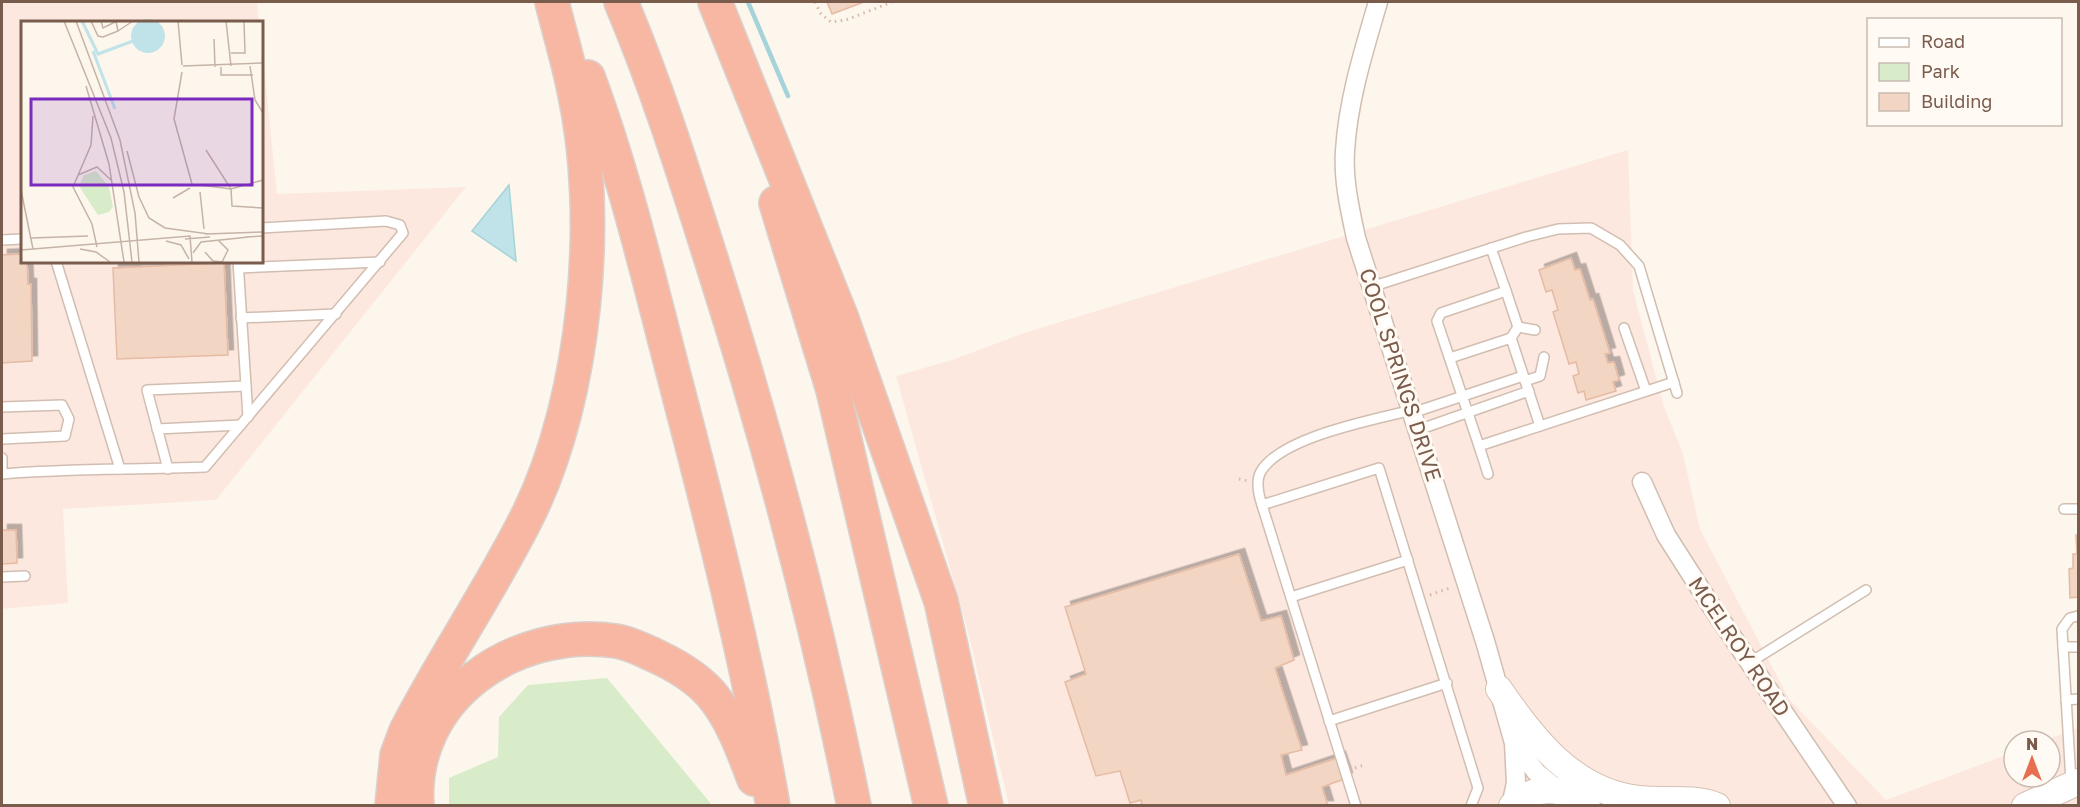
<svg xmlns="http://www.w3.org/2000/svg" width="2080" height="807" font-family="'Golos Text',sans-serif">
  <defs>
    <filter id="shadow"><feDropShadow dx="5.5" dy="-5.5" stdDeviation="0" flood-color="#0004"/></filter>
  </defs>
  <rect width="100%" height="100%" fill="#fdf6ec"/>
  <!-- commercial -->
  <g fill="#fde8e0">
    <path d="M2,2H257L259,22H22V261H261V38L277,194L466,187L216,500L63,509L68,603L2,609Z"/>
    <path d="M1628,150L1633,290L1664,407L1683,454L1700,529L1789,699L1886,800L2014,752V777H2050V741H2044L2078,728V805H1009L967,628L896,376L952,360L1024,333Z"/>
  </g>
  <!-- green -->
  <path fill="#d8ecc9" d="M607,678L712,805H449V778L498,757L499,717L528,685Z"/>
  <!-- water -->
  <path fill="#bfe3e8" stroke="#a5d3da" stroke-width="1.5" d="M509,185L516,261L472,231Z"/>
  <g fill="none" stroke-linecap="round" stroke-linejoin="round">
    <!-- stream -->
    <path stroke="#a5d3da" stroke-width="4.5" d="M748,2L788,96"/>
  </g>
  <!-- building -->
  <g fill="#f3d5c3" stroke="#e6bba3" stroke-width="1.5" filter="url(#shadow)">
    <path d="M827,2H864L832,14Z"/>
    <path d="M22,254V261H27L28,284H31L32,361L2,363V255Z"/>
    <path d="M1571,258L1575,270L1580,269L1590,300L1593,299L1610,353L1605,354L1608,363L1614,362L1619,380L1613,382L1616,391L1586,400L1584,391L1578,393L1573,376L1579,374L1576,362L1569,364L1553,312L1558,310L1552,290L1546,292L1539,270Z"/>
    <path d="M224,263L228,355L117,359L113,268Z"/>
    <path d="M2,530H16L17,563L2,564Z"/>
    <path d="M2076,535H2078V597L2070,598L2069,569L2073,568V554H2077Z"/>
    <path d="M1239,554L1261,621L1281,616L1294,660L1275,668L1302,750L1281,755L1286,775L1340,757L1347,778L1322,787L1328,806H1142L1141,800L1130,803L1120,771L1096,776L1065,682L1086,674L1065,607Z"/>
  </g>
  <g fill="none" stroke-linecap="round" stroke-linejoin="round">
    <!-- lane casing -->
    <g stroke="#d1beb0" stroke-width="12">
      <g id="lane">
        <path d="M2,240L22,239"/>
        <path d="M1491,248L1506,291L1441,313L1437,321L1479,446L1674,382"/>
        <path d="M56,261L120,469"/>
        <path d="M238,261L248,417"/>
        <path d="M239,268L380,262"/>
        <path d="M1371,287L1526,237L1558,229L1591,228L1620,245L1639,266L1677,393"/>
        <path d="M1506,291L1518,327L1511,338L1540,426"/>
        <path d="M241,318L336,314"/>
        <path d="M1518,327L1535,330"/>
        <path d="M1624,328L1646,391"/>
        <path d="M1450,358L1511,338"/>
        <path d="M1525,381L1540,376L1544,357"/>
        <path d="M2,407L62,405L69,419L65,436L2,439"/>
        <path d="M1412,413L1523,376"/>
        <path d="M157,429L241,425"/>
        <path d="M1418,430L1529,391"/>
        <path d="M1479,446L1488,474"/>
        <path d="M2,458V474"/>
        <path d="M168,469L147,390L246,386"/>
        <path d="M2,474C69,468 137,470 205,467L403,233L400,225L386,221L261,228"/>
        <path d="M1262,505L1379,468L1478,788L1471,806"/>
        <path d="M2064,509H2078"/>
        <path d="M2,577L25,576"/>
        <path d="M1291,597L1408,560"/>
        <path d="M2063,647H2078"/>
        <path d="M1749,663L1866,590"/>
        <path d="M2066,700L2078,699"/>
        <path d="M1329,721L1447,683"/>
        <path d="M2071,782L2062,629L2070,618L2078,616"/>
        <path d="M1356,806L1262,505C1259,496 1256,482 1260,473C1279,437 1373,420 1412,410"/>
      </g>
    </g>
    <!-- street casing -->
    <g stroke="#d1beb0" stroke-width="21">
      <g id="street">
        <path d="M1378,2C1364,50 1348,100 1345,151C1343,180 1350,210 1356,238L1485,641L1514,743L1516,783L1511,806"/>
        <path d="M1642,482L1666,535L1710,604L1847,806"/>
        <path d="M1515,744L1536,772L1558,790"/>
      </g>
    </g>
    <!-- secondary casing -->
    <g stroke="#d6c0b0" stroke-width="28">
      <g id="secondary">
        <path d="M1499,689C1533,739 1574,792 1639,799C1665,802 1692,796 1717,806"/>
        <path d="M1512,806C1534,785 1564,785 1587,806"/>
        <path d="M2025,806L2078,782"/>
      </g>
    </g>
    <!-- highway casing -->
    <g stroke="#dad1cd" stroke-width="36">
      <g id="highway">
        <path d="M621,2C657,87 684,174 712,262C769,441 817,622 854,806"/>
        <path d="M715,2L842,319L941,601L986,806"/>
        <path d="M588,77C623,171 647,271 672,368C710,513 747,658 773,806"/>
        <path d="M776,203L833,390L931,806"/>
        <path d="M392,806L397,755L406,731C444,657 492,588 529,513C586,396 602,216 574,90C568,60 559,31 552,2"/>
        <path d="M417,806C409,697 516,626 616,641C630,643 645,651 658,657C677,666 697,678 711,694C731,717 743,750 754,779"/>
      </g>
    </g>
    <!-- path -->
    <g stroke="#d9b8a5" stroke-width="3" stroke-dasharray="1.5 4.5" stroke-linecap="butt">
      <path d="M815,2L821,14L831,22L846,20L892,2"/>
      <path d="M1239,479L1248,481"/>
      <path d="M1430,595L1450,588"/>
      <path d="M1355,768L1364,765"/>
    </g>
    <!-- lane -->
    <use href="#lane" stroke="#fff" stroke-width="9"/>
    <!-- street -->
    <use href="#street" stroke="#fff" stroke-width="18"/>
    <!-- secondary -->
    <use href="#secondary" stroke="#fff" stroke-width="26"/>
    <!-- highway -->
    <use href="#highway" stroke="#f7b7a3" stroke-width="33"/>
  </g>
  <g text-anchor="middle" stroke-width="6" stroke-linejoin="round" paint-order="stroke">
    <!-- street labels -->
    <g font-size="21" fill="#7a5c4d" stroke="#fffaf3">
      <text transform="translate(1400 375) rotate(72)" y="7">COOL SPRINGS DRIVE</text>
      <text transform="translate(1739 647) rotate(56)" y="7">MCELROY ROAD</text>
    </g>
  </g>
  <!-- overview -->
  <g transform="translate(21 21)">
    <rect width="242" height="242" fill="#fdf6ec"/>
    <path d="M75,150L88,166L92,186L88,191L77,194L58,165L63,154Z" fill="#d8ecc9"/>
    <path d="M110 15a17 17 0 1 1 34 0a17 17 0 1 1-34 0Z" fill="#bfe3e8"/>
    <path fill="none" stroke="#bfe3e8" stroke-width="3" d="M61,0L77,33L112,20M72,30L94,88"/>
    <path fill="none" stroke="#c5b3a7" stroke-width="1.5" d="M43,0L90,117L103,171L111,241M55,0L99,119L114,192L118,241M70,0L77,15L82,16L97,10L95,0M80,0L82,7L96,0M157,0L161,44M205,0L210,45M97,10L112,0M193,18L194,46M210,32H224L223,0M162,45L242,42M229,45L234,79L242,92M200,46V54H232M161,51L153,98L171,163M65,65L88,143L103,241M72,95L70,124L52,166L71,203L76,226M185,129L210,168L211,185L242,187M106,130L118,176L128,197L144,207L188,213M57,154L76,146L90,159M179,164L210,168L242,159M0,169L12,228M179,171L183,208M152,177L169,167M184,213L242,211M224,216L242,215M10,217L67,215M164,218L189,216M197,219L207,229L201,241M145,220L160,224L168,238M59,228L75,231L89,241M0,229L169,215L171,241M184,231L192,240L202,241M172,232L180,221L228,216"/>
    <path fill="#7b2cbf" fill-opacity="0.15" stroke="#7b2cbf" stroke-width="3" d="M10,78H231V164H10Z"/>
    <rect width="242" height="242" fill="none" stroke="#7a5c4d" stroke-width="3"/>
  </g>
  <!-- border -->
  <rect width="2080" height="807" fill="none" stroke="#7a5c4d" stroke-width="6"/>
  <!-- legend -->
  <rect x="1867" y="18" width="195" height="108" fill="#fffaf3" stroke="#cabbb1" stroke-width="1.5"/>
  <rect x="1879" y="38" width="30" height="9" fill="#ffffff" stroke="#cabbb1" stroke-width="1.5"/>
  <text x="1921" y="48" font-size="18" fill="#7a5c4d">Road</text>
  <rect x="1879" y="63" width="30" height="18" fill="#d8ecc9" stroke="#cabbb1" stroke-width="1.5"/>
  <text x="1921" y="78" font-size="18" fill="#7a5c4d">Park</text>
  <rect x="1879" y="93" width="30" height="18" fill="#f3d5c3" stroke="#cabbb1" stroke-width="1.5"/>
  <text x="1921" y="108" font-size="18" fill="#7a5c4d">Building</text>
  <!-- north arrow -->
  <g transform="translate(2032 759)"><circle r="28" fill="#fffaf3" stroke="#cabbb1" stroke-width="1.5"/>
  <path d="M0-4.5L10 22L0 15L-10 22Z" fill="#e76f51"/>
  <text y="-9" font-size="16" font-weight="bold" text-anchor="middle" fill="#7a5c4d">N</text>
  </g>
</svg>
